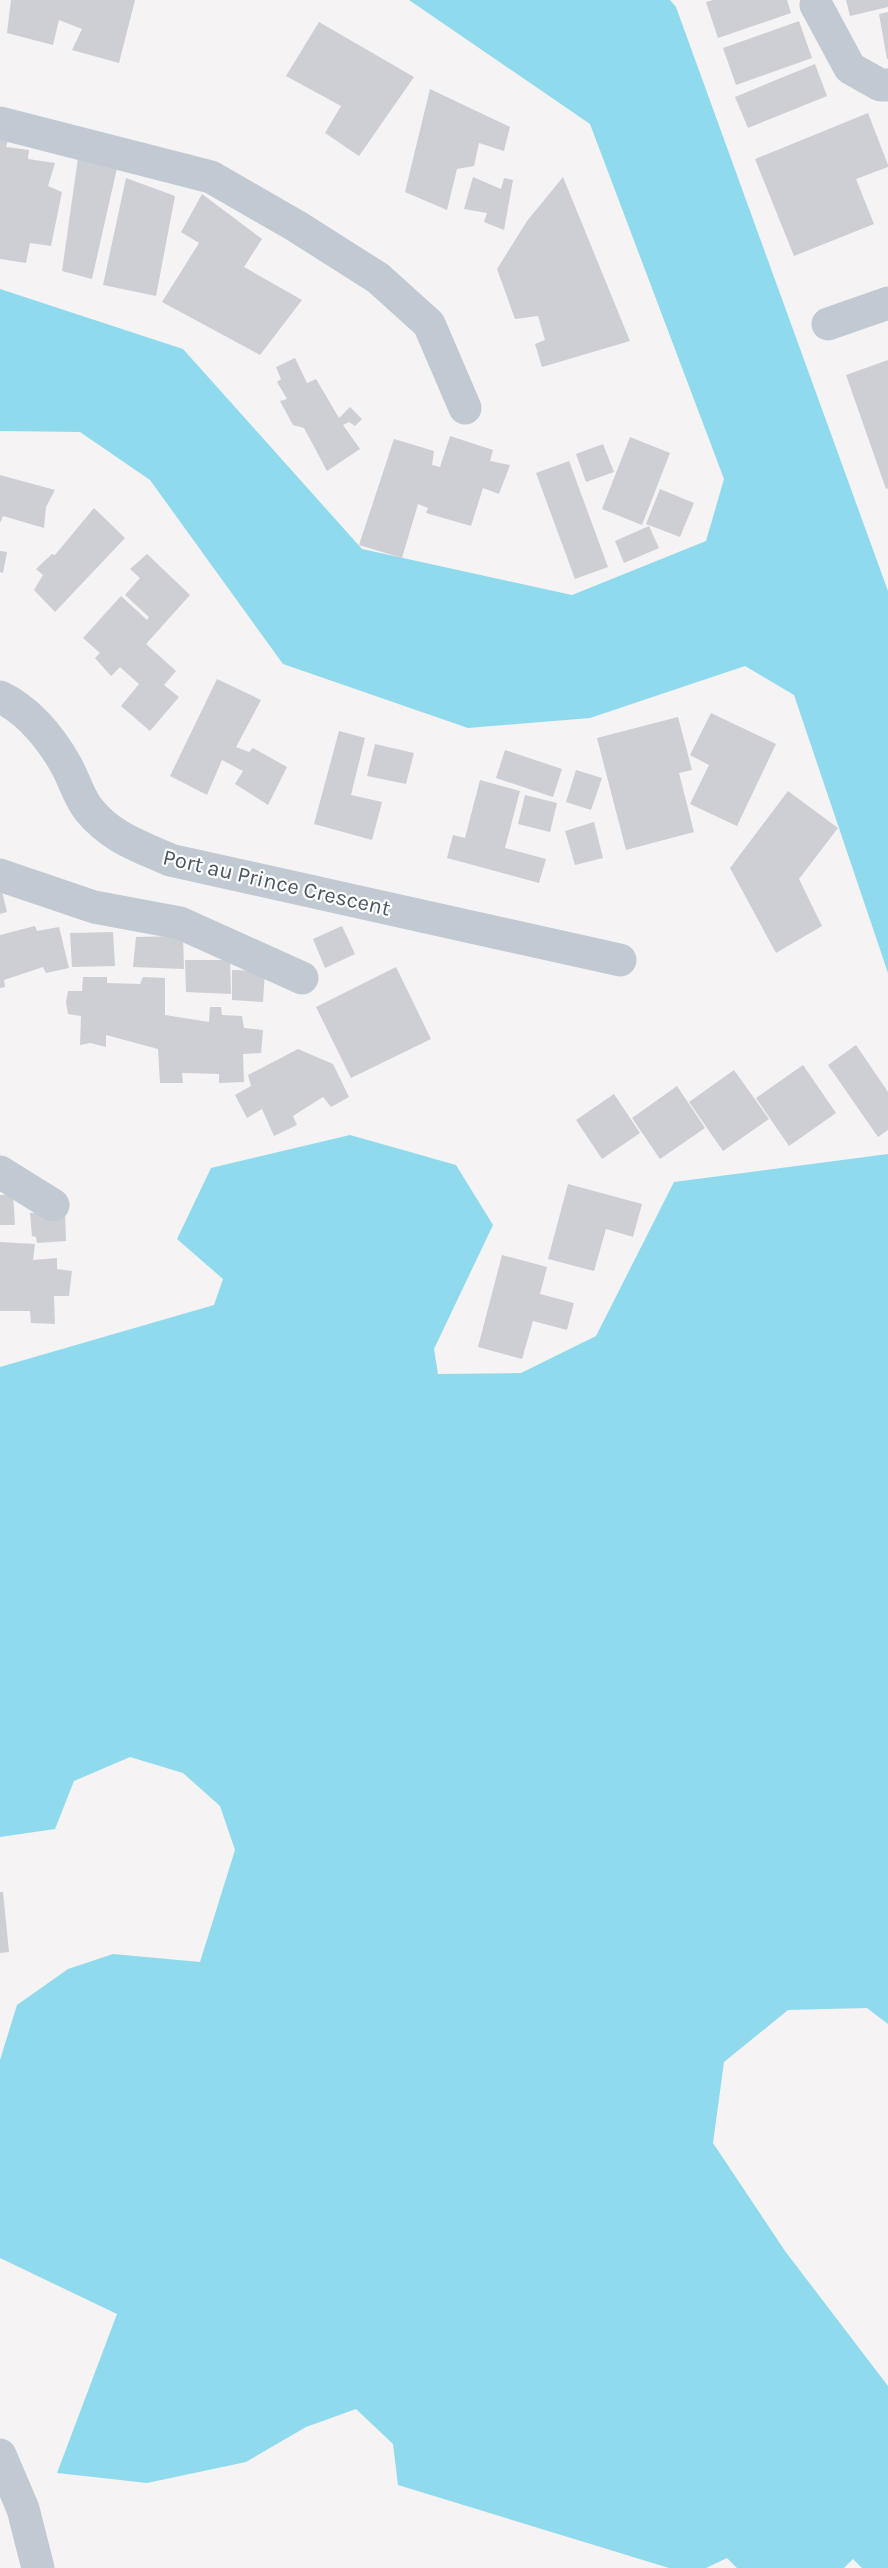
<svg xmlns="http://www.w3.org/2000/svg" width="888" height="2568" font-family="Karla,sans-serif">
  <rect width="100%" height="100%" fill="#f5f3f3"/>
  <!-- water -->
  <g fill="#90daee">
    <path d="M409,0H670L676,7L888,591V973L794,695L745,666L590,718L468,728L283,664L150,480L80,432L0,431V289L183,349L362,549L572,595L706,541L724,479L590,124Z"/>
    <path d="M350,1135L456,1165L493,1225L434,1349L438,1374L521,1373L596,1336L674,1182L888,1154V2024L867,2008L788,2010L724,2062L713,2143L785,2251L888,2386V2568H862L853,2559L844,2568H737L727,2558L706,2568H669L398,2485L393,2444L356,2409L306,2427L246,2462L147,2483L57,2473L117,2314L0,2258V2060L17,2005L68,1969L113,1954L200,1962L235,1850L220,1806L183,1773L130,1757L74,1781L55,1829L0,1837V1367L214,1305L223,1279L177,1239L211,1168Z"/>
  </g>
  <!-- building -->
  <g fill="#cdcfd5">
    <path d="M11,0H135L119,63L72,50L82,29L59,20L53,45L7,33Z"/>
    <path d="M713,0H787L791,13L718,38L706,2Z"/>
    <path d="M846,0H888V7L850,16Z"/>
    <path d="M888,12V59H887L879,14Z"/>
    <path d="M799,21L812,58L736,85L723,48Z"/>
    <path d="M319,22L414,77L359,156L325,133L341,106L286,76Z"/>
    <path d="M815,64L827,96L748,128L735,97Z"/>
    <path d="M430,89L510,127L504,151L479,143L474,166L457,169L447,210L405,192Z"/>
    <path d="M868,113L888,165V167L856,179L874,224L794,256L755,159Z"/>
    <path d="M0,135L9,137L6,147L29,150L28,159L55,163L48,186L62,192L51,246L30,243L26,263L0,259Z"/>
    <path d="M78,158L117,168L92,279L62,271Z"/>
    <path d="M473,177L501,189L504,178L513,180L504,230L484,222L487,213L464,209Z"/>
    <path d="M563,177L630,341L542,367L535,344L545,340L538,316L515,319L497,269L527,221Z"/>
    <path d="M126,178L175,196L156,296L103,285Z"/>
    <path d="M202,194L262,239L244,267L302,300L260,355L162,302L199,243L181,232Z"/>
    <path d="M295,358L307,383L316,379L339,418L350,407L362,419L355,426L349,422L343,425L360,449L327,471L304,428L293,425L280,401L287,399L277,382L281,379L276,367Z"/>
    <path d="M888,360V488L886,489L846,375Z"/>
    <path d="M450,436L493,450L490,461L510,465L499,494L483,488L471,526L426,513L428,508L418,504L402,558L359,545L394,439L434,451L432,465L440,467Z"/>
    <path d="M630,437L670,453L642,525L602,509Z"/>
    <path d="M603,444L614,472L586,482L576,454Z"/>
    <path d="M569,461L608,567L575,579L536,473Z"/>
    <path d="M0,475L55,490L46,507L44,528L3,516L0,523Z"/>
    <path d="M660,489L694,503L680,537L646,524Z"/>
    <path d="M94,508L125,538L55,612L34,590L43,575L36,569L52,554L55,555Z"/>
    <path d="M649,526L659,548L624,563L615,541Z"/>
    <path d="M0,551L7,552L3,573L0,572Z"/>
    <path d="M147,554L190,595L146,644L176,671L164,685L179,697L150,731L121,706L139,684L120,667L111,676L95,658L100,653L83,638L121,596L147,620L149,617L125,595L140,578L130,569Z"/>
    <path d="M217,679L261,700L236,747L249,752L253,748L287,767L268,805L235,784L243,771L222,760L207,795L170,776Z"/>
    <path d="M711,713L776,744L737,826L690,804L709,765L690,755Z"/>
    <path d="M678,717L692,770L679,773L694,832L626,850L597,738Z"/>
    <path d="M339,731L365,738L351,795L382,802L372,840L314,824Z"/>
    <path d="M375,744L414,753L406,784L367,776Z"/>
    <path d="M505,750L562,769L553,797L496,778Z"/>
    <path d="M576,770L602,778L591,810L566,802Z"/>
    <path d="M480,780L520,791L505,848L546,859L539,883L447,858L453,835L465,838Z"/>
    <path d="M788,791L838,828L799,879L822,926L776,953L730,868Z"/>
    <path d="M525,795L557,803L550,832L518,824Z"/>
    <path d="M594,822L603,858L575,865L565,831Z"/>
    <path d="M0,883L7,912L0,914Z"/>
    <path d="M35,926L37,931L59,927L69,968L46,973L43,967L4,980L5,987L0,988V935Z"/>
    <path d="M342,926L355,954L325,968L313,939Z"/>
    <path d="M113,932L115,966L72,967L70,933Z"/>
    <path d="M183,936L184,969L133,967L136,937Z"/>
    <path d="M185,960H230L231,994L186,992Z"/>
    <path d="M396,967L431,1039L351,1078L316,1007Z"/>
    <path d="M232,970L265,971L263,1002L232,1000Z"/>
    <path d="M83,977H107V983L140,984L143,977L165,978V1015L209,1022L210,1007H221L222,1015L242,1016L244,1028L263,1030L261,1053L243,1054L244,1082L219,1083V1074L182,1073L183,1083H160L158,1049L106,1035V1047L90,1043L80,1045L81,1016L68,1014L66,1002L68,991H82Z"/>
    <path d="M856,1045L888,1092V1130L878,1137L828,1065Z"/>
    <path d="M298,1049L333,1064L349,1097L331,1107L323,1097L293,1116L297,1125L274,1136L262,1109L247,1118L235,1095L251,1086L248,1075Z"/>
    <path d="M803,1065L836,1113L789,1146L756,1098Z"/>
    <path d="M734,1070L769,1119L723,1151L689,1102Z"/>
    <path d="M677,1086L705,1128L660,1159L632,1118Z"/>
    <path d="M614,1094L640,1133L602,1159L576,1120Z"/>
    <path d="M568,1184L642,1204L633,1237L606,1229L594,1271L548,1259Z"/>
    <path d="M13,1194L15,1225H0V1195Z"/>
    <path d="M65,1211L66,1241L37,1243L36,1237L32,1236L30,1213Z"/>
    <path d="M0,1242L35,1244L33,1260L57,1258V1269L72,1271L69,1296H54L55,1324L31,1323L30,1311H0Z"/>
    <path d="M502,1255L547,1267L540,1294L574,1303L567,1330L533,1321L522,1359L478,1347Z"/>
    <path d="M0,1892H3L9,1952L0,1953Z"/>
  </g>
  <g fill="none" stroke-linecap="round" stroke-linejoin="round">
    <!-- minor -->
    <g stroke="#c1cad2" stroke-width="33">
      <path d="M816,5L850,68L880,85H888"/>
      <path d="M0,123L211,177L296,226L378,278L429,324L465,408"/>
      <path d="M828,324L888,303"/>
      <path d="M0,697C28,710 51,738 66,765C74,779 79,798 89,810C112,838 139,846 170,860L620,960"/>
      <path d="M0,875L94,907L180,923L302,978"/>
      <path d="M0,1172L53,1205"/>
      <path d="M0,2455L23,2509L38,2568"/>
    </g>
  </g>
  <g text-anchor="middle" stroke-width="4.5" stroke-linejoin="round" paint-order="stroke">
    <!-- street labels -->
    <g font-size="22" fill="#4a5661" stroke="#fff">
      <text transform="translate(277 882) rotate(13)" y="8">Port au Prince Crescent</text>
    </g>
  </g>
</svg>
